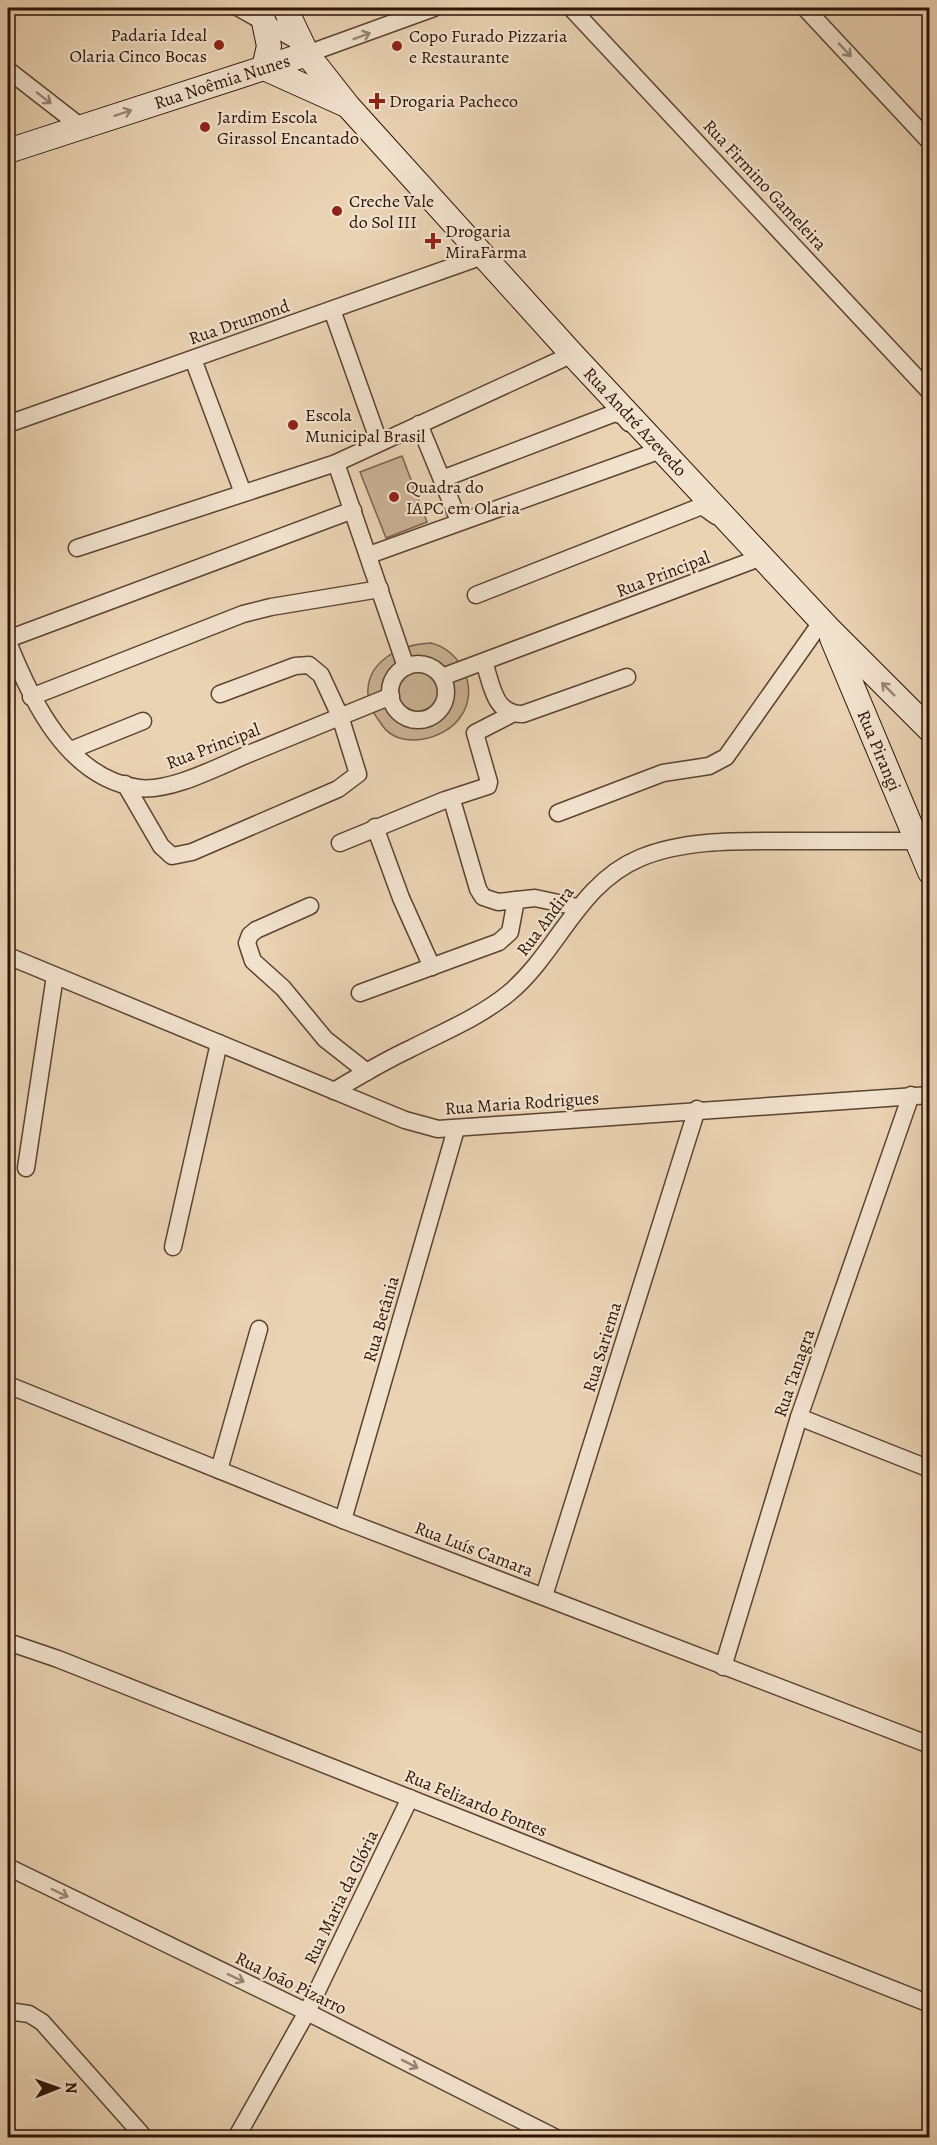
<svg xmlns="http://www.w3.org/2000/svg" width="937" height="2145" font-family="Alegreya,serif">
  <rect width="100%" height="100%" fill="#ead3b3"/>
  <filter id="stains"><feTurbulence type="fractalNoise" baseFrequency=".00333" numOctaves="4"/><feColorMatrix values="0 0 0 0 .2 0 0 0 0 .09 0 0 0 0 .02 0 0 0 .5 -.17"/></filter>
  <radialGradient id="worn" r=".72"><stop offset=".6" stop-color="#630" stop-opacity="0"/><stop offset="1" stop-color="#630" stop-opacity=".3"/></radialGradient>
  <!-- green -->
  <g fill="#cab295" stroke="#7c624d" stroke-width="1.5">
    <path d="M402,456L427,522L386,538L360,472Z"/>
    <path d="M431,643C461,650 480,689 461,716C446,740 399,751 382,725C376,716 368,707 368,696C365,661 401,644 431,643Z"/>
  </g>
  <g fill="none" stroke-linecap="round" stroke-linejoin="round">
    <!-- street casing -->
    <g stroke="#5c4330" stroke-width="19">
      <g id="street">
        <path d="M239,8L301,43"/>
        <path d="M571,8L930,392"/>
        <path d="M805,8L930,142"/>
        <path d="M307,54L434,8"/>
        <path d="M8,70L80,126"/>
        <path d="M332,310L379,442"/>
        <path d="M193,359L243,493"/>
        <path d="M8,424L483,256"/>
        <path d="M419,424L459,521"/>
        <path d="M336,463L406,667"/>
        <path d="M442,479L615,413L623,416L629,423"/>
        <path d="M77,548L336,463L562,359"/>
        <path d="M369,555L661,450"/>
        <path d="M476,595L702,506L716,516"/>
        <path d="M8,639L353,510"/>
        <path d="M8,642C31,700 68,779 139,788C172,792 221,765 251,753C298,734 344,715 391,696"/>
        <path d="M484,662C492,685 494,715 523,714L627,677"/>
        <circle cx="418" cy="692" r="28"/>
        <path d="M442,677L762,557"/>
        <path d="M31,697L243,614L271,607L380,589"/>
        <path d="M71,750L143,721"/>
        <path d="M125,784L161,846L172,856L192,852L338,789L358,774L340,716L321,675L309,665L295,666L220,694"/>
        <path d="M454,807L478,889L483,897L498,902L535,898L577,907"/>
        <path d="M558,813L663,773L709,766L726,757L822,621"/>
        <path d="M375,827L401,898L432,967"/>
        <path d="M340,843L445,800L488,786L489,782L475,733L510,715"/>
        <path d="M310,906L256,930L250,935L247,943L253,961L283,988L325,1039L367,1072"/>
        <path d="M8,956L405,1120L438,1129L930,1095"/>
        <path d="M360,993L499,942L510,932L516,900"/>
        <path d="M334,1091C359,1076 384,1061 410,1049C443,1032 480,1017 509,993C558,952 578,884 640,858C685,839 741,841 789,841C831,841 874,841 916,841"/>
        <path d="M26,1168L55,976"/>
        <path d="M173,1247L219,1043"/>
        <path d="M8,1385L343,1520L930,1745"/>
        <path d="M799,1417L930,1469"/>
        <path d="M219,1470L259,1329"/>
        <path d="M343,1520L456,1129"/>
        <path d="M544,1596L697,1109"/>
        <path d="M8,1642L58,1659L930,2004"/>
        <path d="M723,1667L799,1417L911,1095"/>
        <path d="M8,1867L307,2012L556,2138"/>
        <path d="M8,2011L29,2014L42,2022L145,2138"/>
        <path d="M236,2138L307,2012L410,1798"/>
      </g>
    </g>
    <!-- secondary casing -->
    <g stroke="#2d1305" stroke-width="26">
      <g id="secondary">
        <path id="s1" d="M285,8L307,54L348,106L572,354L828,628L930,730"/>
        <path d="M264,68L344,104"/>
        <path d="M264,68L269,46L264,22"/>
        <path id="s2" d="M8,151L307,54"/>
        <path id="s3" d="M832,638L930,872"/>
      </g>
    </g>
    <!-- street -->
    <use href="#street" stroke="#f1e2ce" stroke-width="16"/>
    <!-- secondary -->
    <use href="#secondary" stroke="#f1e2ce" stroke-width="24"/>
  </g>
  <!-- one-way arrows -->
  <defs><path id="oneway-shaft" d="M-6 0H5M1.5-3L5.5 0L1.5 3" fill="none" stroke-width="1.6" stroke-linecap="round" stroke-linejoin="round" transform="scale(1.5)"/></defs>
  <g stroke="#998574">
    <use href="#oneway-shaft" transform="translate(362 36) rotate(-21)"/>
    <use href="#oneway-shaft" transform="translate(845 50) rotate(47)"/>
    <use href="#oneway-shaft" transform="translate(44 98) rotate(38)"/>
    <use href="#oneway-shaft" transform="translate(123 113) rotate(-18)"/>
    <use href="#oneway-shaft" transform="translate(888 689) rotate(-135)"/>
    <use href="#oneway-shaft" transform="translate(60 1893) rotate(26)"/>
    <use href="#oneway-shaft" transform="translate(236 1978) rotate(26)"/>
    <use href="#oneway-shaft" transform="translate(410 2064) rotate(27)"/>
  </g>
  <!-- markers -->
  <g fill="#8f2418" stroke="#f1e2ce" stroke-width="2">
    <circle cx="219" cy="45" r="6"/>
    <circle cx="397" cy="46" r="6"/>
    <path d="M374 92h6v6h6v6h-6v6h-6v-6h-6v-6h6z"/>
    <circle cx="205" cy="127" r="6"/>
    <circle cx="337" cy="211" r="6"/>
    <path d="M430 232h6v6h6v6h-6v6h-6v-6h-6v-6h6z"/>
    <circle cx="293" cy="425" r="6"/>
    <circle cx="394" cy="497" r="6"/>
  </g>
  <g text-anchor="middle" stroke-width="4.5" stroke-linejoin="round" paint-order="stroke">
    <!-- poi labels -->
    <g font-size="18" fill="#2d1305" stroke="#f1e2ce" text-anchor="start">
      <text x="207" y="41" text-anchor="end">Padaria Ideal<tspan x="207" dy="21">Olaria Cinco Bocas</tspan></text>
      <text x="409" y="42">Copo Furado Pizzaria<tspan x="409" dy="21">e Restaurante</tspan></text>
      <text x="389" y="107">Drogaria Pacheco</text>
      <text x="217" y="123">Jardim Escola<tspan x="217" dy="21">Girassol Encantado</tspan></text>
      <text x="349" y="207">Creche Vale<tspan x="349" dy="21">do Sol III</tspan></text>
      <text x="445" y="237">Drogaria<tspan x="445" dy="21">MiraFarma</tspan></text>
      <text x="305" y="421">Escola<tspan x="305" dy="21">Municipal Brasil</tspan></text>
      <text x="406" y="493">Quadra do<tspan x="406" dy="21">IAPC em Olaria</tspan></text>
    </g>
    <!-- street labels -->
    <g font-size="18" fill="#2d1305" stroke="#f1e2ce">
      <text dy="6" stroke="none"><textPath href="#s2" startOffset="225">Rua Noêmia Nunes</textPath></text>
      <text transform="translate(765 185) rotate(47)" y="6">Rua Firmino Gameleira</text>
      <text transform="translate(239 322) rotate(-19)" y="6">Rua Drumond</text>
      <text dy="6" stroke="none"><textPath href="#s1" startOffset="544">Rua André Azevedo</textPath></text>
      <text transform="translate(663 574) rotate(-21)" y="6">Rua Principal</text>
      <text transform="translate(213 746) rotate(-21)" y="6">Rua Principal</text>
      <text dy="6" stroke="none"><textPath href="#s3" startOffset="122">Rua Pirangi</textPath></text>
      <text transform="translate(545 921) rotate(-53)" y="6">Rua Andira</text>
      <text transform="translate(522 1103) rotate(-4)" y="6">Rua Maria Rodrigues</text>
      <text transform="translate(381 1319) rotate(-74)" y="6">Rua Betânia</text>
      <text transform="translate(602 1347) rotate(-73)" y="6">Rua Sariema</text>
      <text transform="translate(794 1373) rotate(-71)" y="6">Rua Tanagra</text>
      <text transform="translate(474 1549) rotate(21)" y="6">Rua Luís Camara</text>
      <text transform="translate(476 1803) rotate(22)" y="6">Rua Felizardo Fontes</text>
      <text transform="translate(341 1897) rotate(-64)" y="6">Rua Maria da Glória</text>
      <text transform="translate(291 1983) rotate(26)" y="6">Rua João Pizarro</text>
    </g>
  </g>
  <!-- margin -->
  <rect width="937" height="2145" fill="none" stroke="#ead3b3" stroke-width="30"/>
  <rect x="9" y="9" width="919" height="2127" fill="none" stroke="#2d1305" stroke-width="3"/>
  <rect x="15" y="15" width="907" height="2115" fill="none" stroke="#2d1305" stroke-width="1.5"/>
  <!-- north arrow -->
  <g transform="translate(57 2088) rotate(89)" stroke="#f1e2ce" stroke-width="4.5" paint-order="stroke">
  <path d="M0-4.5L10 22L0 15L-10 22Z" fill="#2d1305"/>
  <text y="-9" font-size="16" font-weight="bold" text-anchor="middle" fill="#2d1305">N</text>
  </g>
  <rect width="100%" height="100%" filter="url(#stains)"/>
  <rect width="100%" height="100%" fill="url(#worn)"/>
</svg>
